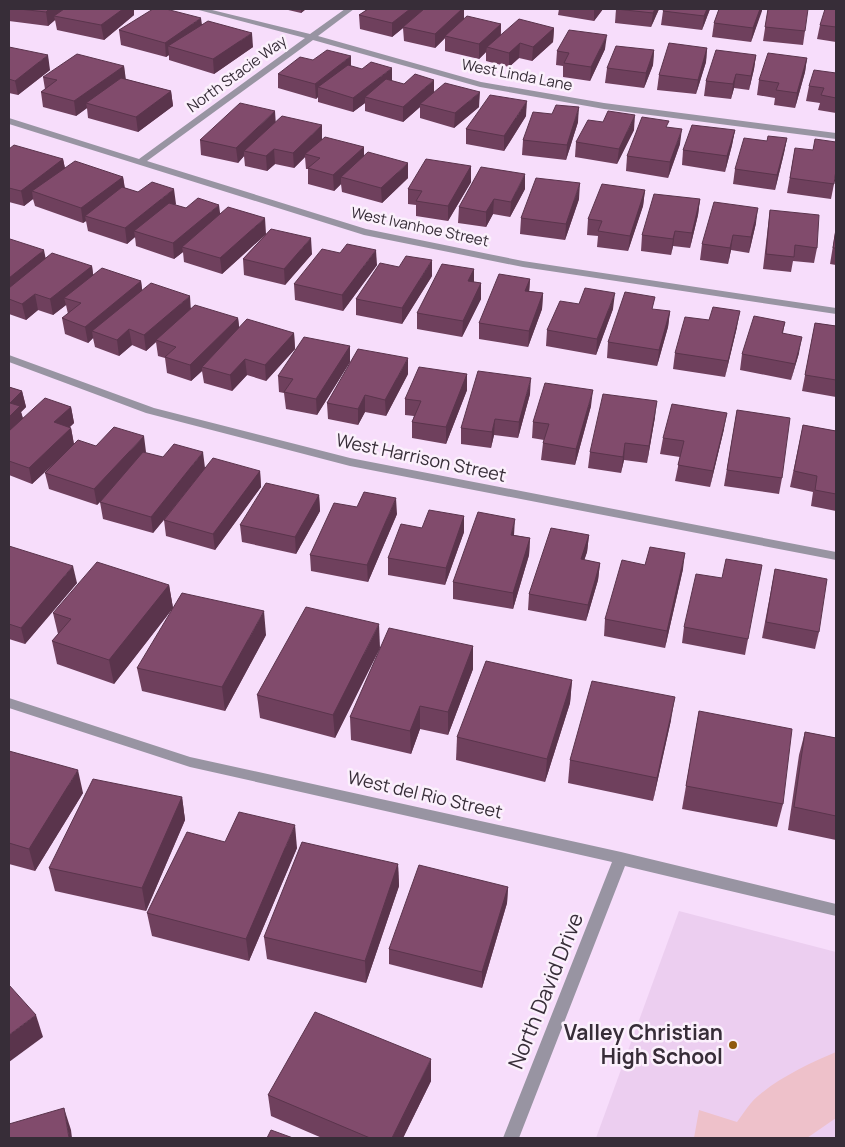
<svg xmlns="http://www.w3.org/2000/svg" width="845" height="1147" font-family="Manrope,sans-serif">
  <rect width="100%" height="100%" fill="#f7ddfb"/>
  <!-- built -->
  <path fill="#eccef0" d="M679,911L836,952V1138H596Z"/>
  <!-- green -->
  <path fill="#eec1ca" d="M836,1052V1118L807,1138H694L699,1110L737,1122C742,1115 746,1109 751,1103C771,1081 810,1063 836,1052Z"/>
  <g fill="none" stroke-linecap="round" stroke-linejoin="round">
    <!-- street -->
    <g fill="#9894a2" fill-rule="evenodd">
      <path d="M195,9H208L310,34L345,9H354L318,36L481,82L604,103L836,133V139L604,109L480,87L313,40L147,161L366,229L523,261L836,308V314L523,267L364,235L9,124V118L139,159L305,38Z"/>
      <path d="M9,355L154,408L350,458L836,552V560L350,466L146,413L9,362Z"/>
      <path d="M9,698L190,757L621,852L836,904V916L625,866L519,1138H503L612,862L190,767L9,708Z"/>
    </g>
  </g>
  <!-- wall -->
  <g fill="#6f405d">
    <path d="M9,9H134V15L104,40L57,30L55,20L48,26L9,21Z"/>
    <path d="M284,9H306L301,13Z"/>
    <path d="M368,9H464V19L501,24V35L554,28L553,42L532,61L519,58L509,67L486,61V52L479,59L445,51V38L435,48L404,41L403,28L392,37L360,29L359,15Z"/>
    <path d="M559,9H603L594,21L558,15Z"/>
    <path d="M616,9H659L651,27L615,23Z"/>
    <path d="M710,9L702,30L661,25L663,11Z"/>
    <path d="M719,9H762L751,42L712,37L714,23Z"/>
    <path d="M768,9L805,31L803,45L763,41Z"/>
    <path d="M836,9V42L817,39L820,25Z"/>
    <path d="M202,24L253,47L214,74L169,60V55L166,57L121,45L119,30Z"/>
    <path d="M9,47L50,70L18,95L9,93Z"/>
    <path d="M707,48L706,62L696,94L657,90L659,75Z"/>
    <path d="M605,49L590,81L563,77V66L556,65L557,51Z"/>
    <path d="M654,50L653,65L644,88L605,83L607,68Z"/>
    <path d="M756,55L754,69L749,90L734,88L731,99L704,96L706,81Z"/>
    <path d="M807,58L805,72L795,108L774,105L775,98L757,95L759,80Z"/>
    <path d="M313,60L351,66L392,81L434,92L479,107L454,128L420,118V107L403,122L365,111V103L353,112L318,102V97L316,99L278,88V74Z"/>
    <path d="M124,66L125,79L171,91L173,106L138,132L88,118L87,108L76,116L43,107L41,92L45,89L43,77Z"/>
    <path d="M836,73V113L818,110L820,103L806,101L809,86Z"/>
    <path d="M552,114L578,122L566,160L522,155L523,140Z"/>
    <path d="M526,116L504,151L466,144V129Z"/>
    <path d="M276,122L322,139L364,147V156L408,178L382,203L342,192L341,184L334,191L308,184V169H306L305,157L294,168L275,164L267,171L245,166L244,156L238,163L201,155L200,140Z"/>
    <path d="M634,130L617,164L575,157L576,142Z"/>
    <path d="M735,130L732,145L725,172L682,165L683,150Z"/>
    <path d="M787,138L784,153L775,190L733,184L735,169L767,141Z"/>
    <path d="M680,144L668,178L626,171L627,156Z"/>
    <path d="M795,148L834,184L831,199L787,193Z"/>
    <path d="M9,149L63,159L65,168L123,177L125,188L176,204L175,205L186,208L220,214L312,254L285,285L244,275L243,259L266,234L222,274L184,262L183,252L174,259L136,246L135,237L127,244L88,231L86,221L83,223L35,206L33,199L24,206L9,202Z"/>
    <path d="M471,166V182L448,221L416,216V205L408,204V189Z"/>
    <path d="M525,189L510,217L493,214L486,227L458,223L459,207Z"/>
    <path d="M645,190L643,206L628,251L597,247L598,236L587,235L588,219Z"/>
    <path d="M579,199L565,240L520,234L521,218Z"/>
    <path d="M700,199L698,215L690,248L673,246L671,255L641,251L642,235Z"/>
    <path d="M770,210L817,248L814,263L793,261L791,272L763,269L768,226Z"/>
    <path d="M756,223L749,253L731,250L728,264L700,260L702,244Z"/>
    <path d="M836,227V265L830,264Z"/>
    <path d="M9,240L46,258L92,266L93,275L141,281L142,290L191,308L238,318L239,327L294,333L295,349L266,381L247,375L232,391L204,383L202,371L191,381L167,373L165,358L158,356L156,342L146,351L132,345L119,356L95,347L93,338L88,343L65,334L62,318L68,314L66,305L53,315L38,310L26,320L9,314Z"/>
    <path d="M377,265L343,311L295,300L294,284Z"/>
    <path d="M474,269V282L481,283V299L462,337L417,329V313Z"/>
    <path d="M432,276L402,324L356,315V299Z"/>
    <path d="M530,279L529,291L543,293L542,309L528,347L479,339V323Z"/>
    <path d="M613,309L596,355L546,346L547,330Z"/>
    <path d="M670,311L668,327L657,366L607,358L608,342Z"/>
    <path d="M785,322L783,333L799,353L791,380L740,370L742,354Z"/>
    <path d="M815,323L836,326V397L802,391Z"/>
    <path d="M737,327L725,377L673,369L675,353Z"/>
    <path d="M350,346V362L317,415L286,409L284,393L279,392L278,376Z"/>
    <path d="M408,374L386,416L365,412L358,425L328,419L327,403Z"/>
    <path d="M467,374V390L446,444L412,438V422L414,416L405,415V399Z"/>
    <path d="M9,387L22,391L26,407L21,412L23,418L71,407L74,423L69,428H71L74,444L96,446L146,453L205,468L260,471L261,487L215,550L166,536L164,520L153,533L103,519L100,502L102,500L97,505L49,489L45,473L61,457L32,484L9,475Z"/>
    <path d="M530,394L518,438L494,435L491,448L461,444V428Z"/>
    <path d="M591,406L575,465L541,460L543,443L544,440L532,438L533,422Z"/>
    <path d="M737,410L782,478L779,494L724,486Z"/>
    <path d="M655,417L647,463L624,460L621,473L588,468L590,452Z"/>
    <path d="M803,425L836,431V511L811,506L813,492L790,487Z"/>
    <path d="M724,429L710,487L675,481L680,457L660,454L663,438Z"/>
    <path d="M319,495L320,511L296,554L242,542L240,525Z"/>
    <path d="M397,514L368,582L311,571L310,555Z"/>
    <path d="M464,516V532L445,585L388,575V558L422,528Z"/>
    <path d="M514,535L530,538L529,555L513,609L453,599V582Z"/>
    <path d="M589,535L587,552L584,560L600,563L598,580L586,621L528,610L529,594Z"/>
    <path d="M9,546L77,583L25,644L9,639Z"/>
    <path d="M645,565L683,569L665,648L604,636L605,619Z"/>
    <path d="M775,569L819,632L815,649L762,638Z"/>
    <path d="M722,578L748,639L745,655L682,643L684,627Z"/>
    <path d="M169,585L173,608L114,684L57,664L52,641L58,634L53,613Z"/>
    <path d="M266,635L225,711L142,691L137,668Z"/>
    <path d="M473,646V669L448,735L420,729L411,754L351,740L350,717Z"/>
    <path d="M380,648L335,738L260,718L257,695Z"/>
    <path d="M572,680L570,703L545,782L456,760L457,737Z"/>
    <path d="M699,711L783,804L777,827L682,809Z"/>
    <path d="M671,720L653,801L568,783L570,760Z"/>
    <path d="M805,732L836,738V840L788,830L799,755Z"/>
    <path d="M9,751L83,793L35,871L9,864Z"/>
    <path d="M182,797L185,820L146,911L55,891L49,868Z"/>
    <path d="M225,842L297,848L249,961L152,936L147,913Z"/>
    <path d="M398,864L399,886L366,983L267,959L264,937Z"/>
    <path d="M508,887L507,903L482,988L389,964V949Z"/>
    <path d="M431,1081L403,1138H322L271,1116L268,1095Z"/>
  </g>
  <!-- shaded-wall -->
  <g fill="#5a344c">
    <path d="M49,9H66L54,16L55,20L48,26L46,12Z"/>
    <path d="M123,9H134V15L104,40L101,25Z"/>
    <path d="M301,9H306L301,13Z"/>
    <path d="M410,9H427L403,27V28L392,37V23Z"/>
    <path d="M462,9H464V21L445,36V38L435,48V34Z"/>
    <path d="M594,9H603L594,21Z"/>
    <path d="M655,9H659L651,27L653,13Z"/>
    <path d="M707,9H710L702,30L704,16Z"/>
    <path d="M760,9H762V11L751,42L753,28Z"/>
    <path d="M201,18L203,32L168,46L169,55L166,57L165,43Z"/>
    <path d="M501,24L500,38L487,47L486,52L479,59V44Z"/>
    <path d="M554,28L553,42L532,61L533,47Z"/>
    <path d="M252,33L253,47L214,74L213,59Z"/>
    <path d="M607,35L605,49L590,81L591,67Z"/>
    <path d="M520,43L519,58L509,67V53Z"/>
    <path d="M707,48L706,62L696,94L698,80Z"/>
    <path d="M654,50L653,65L644,88L646,73Z"/>
    <path d="M48,55L50,70L18,95L15,81Z"/>
    <path d="M756,55L754,69L749,90L751,76Z"/>
    <path d="M351,56V70L318,87V97L316,99L315,84Z"/>
    <path d="M807,58L805,72L795,108L797,93Z"/>
    <path d="M124,66L126,80L86,103L87,108L76,116L74,101Z"/>
    <path d="M392,68V82L365,97V103L353,112V98Z"/>
    <path d="M736,74L734,88L731,99L733,84Z"/>
    <path d="M434,80V94L420,104V107L403,122V107Z"/>
    <path d="M171,91L173,106L138,132L136,117Z"/>
    <path d="M480,92L479,107L454,128L455,113Z"/>
    <path d="M527,101L526,116L504,151V136Z"/>
    <path d="M579,107L578,122L566,160L567,145Z"/>
    <path d="M275,111L276,126L244,151V156L238,163L236,148Z"/>
    <path d="M635,115L634,130L617,164L619,149Z"/>
    <path d="M322,125V140L305,154V157L294,168L293,153Z"/>
    <path d="M682,129L680,144L668,178L670,162Z"/>
    <path d="M735,130L732,145L725,172L727,156Z"/>
    <path d="M787,138L784,153L775,190L777,175Z"/>
    <path d="M364,147V162L341,177V184L334,191L333,175Z"/>
    <path d="M274,149L275,164L267,171L266,156Z"/>
    <path d="M63,159L66,174L32,191L33,199L24,206L21,191Z"/>
    <path d="M408,163V178L382,203L381,188Z"/>
    <path d="M471,166V182L448,221V206Z"/>
    <path d="M525,174V189L510,217L511,202Z"/>
    <path d="M123,177L125,192L85,216L86,221L83,223L81,208Z"/>
    <path d="M580,183L579,199L565,240L566,224Z"/>
    <path d="M174,189L176,204L140,233L134,231L135,237L127,244L125,228Z"/>
    <path d="M645,190L643,206L628,251L630,236Z"/>
    <path d="M494,199L493,214L486,227V212Z"/>
    <path d="M700,199L698,215L690,248L692,233Z"/>
    <path d="M219,205L221,220L182,247L183,252L174,259L173,243Z"/>
    <path d="M758,208L756,223L749,253L751,237Z"/>
    <path d="M265,218L266,234L222,274L220,258Z"/>
    <path d="M675,231L673,246L671,255L673,239Z"/>
    <path d="M733,235L731,250L728,264L730,248Z"/>
    <path d="M311,238L312,254L285,285L284,269Z"/>
    <path d="M44,250L47,265L9,296V278Z"/>
    <path d="M376,250L377,265L343,311L342,295Z"/>
    <path d="M432,260V276L402,324V308Z"/>
    <path d="M92,266L94,281L64,298L66,305L53,315L50,299Z"/>
    <path d="M474,269V285L468,281Z"/>
    <path d="M530,279L529,295L525,291Z"/>
    <path d="M141,281L143,296L92,331L93,338L88,343L85,327Z"/>
    <path d="M481,283V299L462,337L463,321Z"/>
    <path d="M543,293L542,309L528,347L529,331Z"/>
    <path d="M615,293L613,309L596,355L597,339Z"/>
    <path d="M35,294L38,310L26,320L22,304Z"/>
    <path d="M190,296L191,312L156,340V342L146,351L144,335Z"/>
    <path d="M670,311L668,327L657,366L659,350Z"/>
    <path d="M740,311L737,327L725,377L728,361Z"/>
    <path d="M238,318L240,334L202,367V371L191,381L190,365Z"/>
    <path d="M129,329L132,345L119,356L117,340Z"/>
    <path d="M294,333L295,349L266,381L265,365Z"/>
    <path d="M802,337L799,353L791,380L795,364Z"/>
    <path d="M350,346V362L317,415L316,399Z"/>
    <path d="M408,358V374L386,416L385,400Z"/>
    <path d="M245,359L247,375L232,391L230,375Z"/>
    <path d="M467,374V390L446,444V427Z"/>
    <path d="M531,378L530,394L518,438L519,422Z"/>
    <path d="M593,390L591,406L575,465L576,449Z"/>
    <path d="M22,391L26,407L21,412L24,423L9,437L10,403Z"/>
    <path d="M365,395V412L358,425V409Z"/>
    <path d="M657,401L655,417L647,463L649,446Z"/>
    <path d="M71,407L74,423L57,438L54,422Z"/>
    <path d="M727,413L724,429L710,487L713,471Z"/>
    <path d="M495,419L494,435L491,448L492,432Z"/>
    <path d="M71,428L74,445L32,484L29,468Z"/>
    <path d="M144,436L146,452L97,505L94,489Z"/>
    <path d="M625,443L624,460L621,473L623,457Z"/>
    <path d="M203,452L205,468L153,533L151,517Z"/>
    <path d="M260,471L261,487L215,550L213,534Z"/>
    <path d="M319,495L320,511L296,554L295,537Z"/>
    <path d="M396,498L397,514L368,582L367,565Z"/>
    <path d="M464,516V532L445,585L446,568Z"/>
    <path d="M515,519L514,535L510,551L511,535Z"/>
    <path d="M589,535L587,552L579,576L581,559Z"/>
    <path d="M530,538L529,555L513,609V593Z"/>
    <path d="M685,553L683,569L665,648L667,631Z"/>
    <path d="M600,563L598,580L586,621L588,605Z"/>
    <path d="M73,566L77,583L25,644L21,628Z"/>
    <path d="M169,585L173,608L114,684L109,660Z"/>
    <path d="M264,611L266,635L225,711L222,687Z"/>
    <path d="M379,624L380,648L335,738L333,715Z"/>
    <path d="M473,646V669L448,735V712Z"/>
    <path d="M572,680L570,703L545,782L547,759Z"/>
    <path d="M675,697L671,720L653,801L657,778Z"/>
    <path d="M420,706V729L411,754L410,731Z"/>
    <path d="M78,770L83,793L35,871L29,849Z"/>
    <path d="M182,797L185,820L146,911L142,888Z"/>
    <path d="M295,825L297,848L249,961L246,939Z"/>
    <path d="M398,864L399,886L366,983L365,961Z"/>
    <path d="M508,887L507,903L482,988V972Z"/>
    <path d="M36,1015L43,1037L9,1062V1035Z"/>
    <path d="M431,1059V1081L403,1138H392Z"/>
    <path d="M64,1108L71,1130L72,1138H69Z"/>
  </g>
  <!-- building -->
  <g fill="#814b6c" stroke="#5a344c">
    <path d="M19,9H49L46,12Z"/>
    <path d="M64,9H123L101,25L54,16Z"/>
    <path d="M153,9H166L201,18L165,43L119,30Z"/>
    <path d="M368,9H410L392,23L359,15Z"/>
    <path d="M424,9H462L435,34L403,27Z"/>
    <path d="M616,9H655L653,13Z"/>
    <path d="M664,9H707L704,16L663,11Z"/>
    <path d="M719,9H760L753,28L714,23Z"/>
    <path d="M768,9H808L805,31L765,27Z"/>
    <path d="M825,9H836V27L820,25Z"/>
    <path d="M467,16L501,24L479,44L445,36Z"/>
    <path d="M519,19L554,28L533,47L520,43L509,53L487,47Z"/>
    <path d="M208,21L252,33L213,59L168,46Z"/>
    <path d="M569,30L607,35L591,67L564,63L569,53L557,51Z"/>
    <path d="M669,43L707,48L698,80L659,75Z"/>
    <path d="M616,46L654,50L646,73L607,68Z"/>
    <path d="M9,47L48,55L15,81L9,79Z"/>
    <path d="M327,50L351,56L315,84L278,74L300,57L313,60Z"/>
    <path d="M716,50L756,55L751,76L736,74L733,84L706,81Z"/>
    <path d="M768,53L807,58L797,93L776,90L779,83L759,80Z"/>
    <path d="M77,54L124,66L74,101L41,92L57,80L43,77Z"/>
    <path d="M371,62L392,68L353,98L318,87L348,65L362,69Z"/>
    <path d="M814,70L836,73V98L821,95L824,88L809,86Z"/>
    <path d="M415,74L434,80L403,107L365,97L386,79L404,84Z"/>
    <path d="M121,78L171,91L136,117L86,103Z"/>
    <path d="M445,83L480,92L455,113L420,104Z"/>
    <path d="M490,95L527,101L504,136L466,129Z"/>
    <path d="M240,103L275,111L236,148L200,140Z"/>
    <path d="M556,105L579,107L567,145L523,140L533,112L552,114Z"/>
    <path d="M608,111L635,115L619,149L576,142L588,120L603,122Z"/>
    <path d="M282,116L322,125L293,153L274,149L266,156L244,151Z"/>
    <path d="M642,117L669,121L666,127L682,129L670,162L627,156Z"/>
    <path d="M692,125L735,130L727,156L683,150Z"/>
    <path d="M768,136L787,138L777,175L735,169L744,138L767,141Z"/>
    <path d="M325,137L364,147L333,175L308,168L320,158L305,154Z"/>
    <path d="M815,139L836,142V170L834,184L790,178L795,148L813,150Z"/>
    <path d="M14,145L63,159L21,191L9,188V149Z"/>
    <path d="M368,152L408,163L381,188L341,177Z"/>
    <path d="M426,159L471,166L448,206L416,201L422,191L408,189Z"/>
    <path d="M75,161L123,177L81,208L32,191Z"/>
    <path d="M481,167L525,174L511,202L494,199L486,212L459,207Z"/>
    <path d="M536,178L580,183L566,224L521,218Z"/>
    <path d="M152,182L174,189L125,228L85,216L122,187L138,192Z"/>
    <path d="M602,184L645,190L630,236L598,231L602,221L588,219Z"/>
    <path d="M654,194L700,199L692,233L675,231L673,239L642,235Z"/>
    <path d="M198,198L219,205L173,243L134,231L169,203L186,208Z"/>
    <path d="M714,202L758,208L751,237L733,235L730,248L702,244Z"/>
    <path d="M228,207L265,218L220,258L182,247Z"/>
    <path d="M770,210L819,215L817,248L795,245L794,257L766,254Z"/>
    <path d="M271,229L311,238L284,269L243,259Z"/>
    <path d="M836,229V248H833Z"/>
    <path d="M10,239L44,250L9,278V240Z"/>
    <path d="M347,244L376,250L342,295L294,284L322,249L340,253Z"/>
    <path d="M52,253L92,266L50,299L35,294L22,304L9,299V288Z"/>
    <path d="M406,256L432,260L402,308L356,299L380,263L399,267Z"/>
    <path d="M442,264L474,269L468,281L481,283L463,321L417,313Z"/>
    <path d="M102,268L141,281L85,327L62,318L81,303L64,298Z"/>
    <path d="M499,274L530,279L525,291L543,293L529,331L479,323Z"/>
    <path d="M151,283L190,296L144,335L129,329L117,340L92,331Z"/>
    <path d="M585,288L615,293L597,339L547,330L560,301L579,304Z"/>
    <path d="M625,292L655,297L652,309L670,311L659,350L608,342Z"/>
    <path d="M195,305L238,318L190,365L165,357L176,347L156,340Z"/>
    <path d="M713,307L740,311L728,361L675,353L685,317L709,320Z"/>
    <path d="M754,316L785,322L782,333L802,337L795,364L742,354Z"/>
    <path d="M247,319L294,333L265,365L245,359L230,375L202,367Z"/>
    <path d="M815,323L836,326V380L805,375Z"/>
    <path d="M304,337L350,346L316,399L284,392L293,379L278,376Z"/>
    <path d="M358,349L408,358L385,400L365,395L358,409L327,403Z"/>
    <path d="M419,367L467,374L446,427L412,422L421,401L405,399Z"/>
    <path d="M478,371L531,378L519,422L495,419L492,432L461,428Z"/>
    <path d="M545,383L593,390L576,449L543,443L549,424L533,422Z"/>
    <path d="M9,387L22,391L10,403L20,406L9,417Z"/>
    <path d="M603,394L657,401L649,446L625,443L623,457L590,452Z"/>
    <path d="M45,398L71,407L54,422L71,428L29,468L9,461V431Z"/>
    <path d="M672,404L727,413L713,471L678,465L684,441L663,438Z"/>
    <path d="M737,410L790,418L782,478L727,470Z"/>
    <path d="M803,425L836,431V494L815,490L817,476L794,471Z"/>
    <path d="M114,427L144,436L94,489L45,473L78,440L96,446Z"/>
    <path d="M174,444L203,452L151,517L100,502L143,452L163,457Z"/>
    <path d="M213,458L260,471L213,534L164,520Z"/>
    <path d="M266,483L319,495L295,537L240,525Z"/>
    <path d="M364,492L396,498L367,565L310,555L334,503L357,507Z"/>
    <path d="M429,510L464,516L446,568L388,558L401,524L422,528Z"/>
    <path d="M478,512L515,519L511,535L530,538L513,593L453,582Z"/>
    <path d="M551,528L589,535L581,559L600,563L588,605L529,594Z"/>
    <path d="M9,546L73,566L21,628L9,624Z"/>
    <path d="M650,547L685,553L667,631L605,619L622,560L645,565Z"/>
    <path d="M726,559L762,565L748,639L684,627L696,574L722,578Z"/>
    <path d="M97,562L169,585L109,660L52,641L71,619L53,613Z"/>
    <path d="M775,569L827,579L819,632L766,622Z"/>
    <path d="M182,593L264,611L222,687L137,668Z"/>
    <path d="M306,607L379,624L333,715L257,695Z"/>
    <path d="M389,628L473,646L448,712L420,706L410,731L350,717Z"/>
    <path d="M486,661L572,680L547,759L457,737Z"/>
    <path d="M592,681L675,697L657,778L570,760Z"/>
    <path d="M699,711L792,729L783,804L686,786Z"/>
    <path d="M805,732L836,738V816L794,807Z"/>
    <path d="M9,751L78,770L29,849L9,843Z"/>
    <path d="M93,779L182,797L142,888L49,868Z"/>
    <path d="M239,812L295,825L246,939L147,913L187,832L225,842Z"/>
    <path d="M302,842L398,864L365,961L264,937Z"/>
    <path d="M419,865L508,887L482,972L389,949Z"/>
    <path d="M9,985L36,1015L9,1035Z"/>
    <path d="M315,1012L431,1059L392,1138H370L268,1095Z"/>
    <path d="M64,1108L69,1138H9V1124Z"/>
    <path d="M271,1130L293,1138H267Z"/>
  </g>
  <!-- markers -->
  <circle fill="#905a0f" stroke="#fbf0fc" stroke-width="2" cx="733" cy="1045" r="5"/>
  <g text-anchor="middle" stroke-width="5" stroke-linejoin="round" paint-order="stroke">
    <!-- far-street labels -->
    <g font-size="15" fill="#372d38" stroke="#fbf0fc">
      <text transform="translate(237 74) rotate(-36)" y="5">North Stacie Way</text>
      <text transform="translate(517 75) rotate(11)" y="5">West Linda Lane</text>
      <text transform="translate(420 227) rotate(12)" y="5">West Ivanhoe Street</text>
    </g>
    <!-- street labels -->
    <g font-size="18" fill="#372d38" stroke="#fbf0fc">
      <text transform="translate(421 458) rotate(12)" y="6">West Harrison Street</text>
      <text transform="translate(425 795) rotate(13)" y="6">West del Rio Street</text>
    </g>
    <!-- near-street labels -->
    <g font-size="21" fill="#372d38" stroke="#fbf0fc">
      <text transform="translate(546 991) rotate(-68)" y="7">North David Drive</text>
    </g>
    <!-- near-poi labels -->
    <g font-size="21" font-weight="bold" fill="#372d38" stroke="#fbf0fc" text-anchor="end">
      <text x="723" y="1040">Valley Christian<tspan x="723" dy="24">High School</tspan></text>
    </g>
  </g>
  <!-- border -->
  <rect width="845" height="1147" fill="none" stroke="#372d38" stroke-width="20"/>
</svg>
